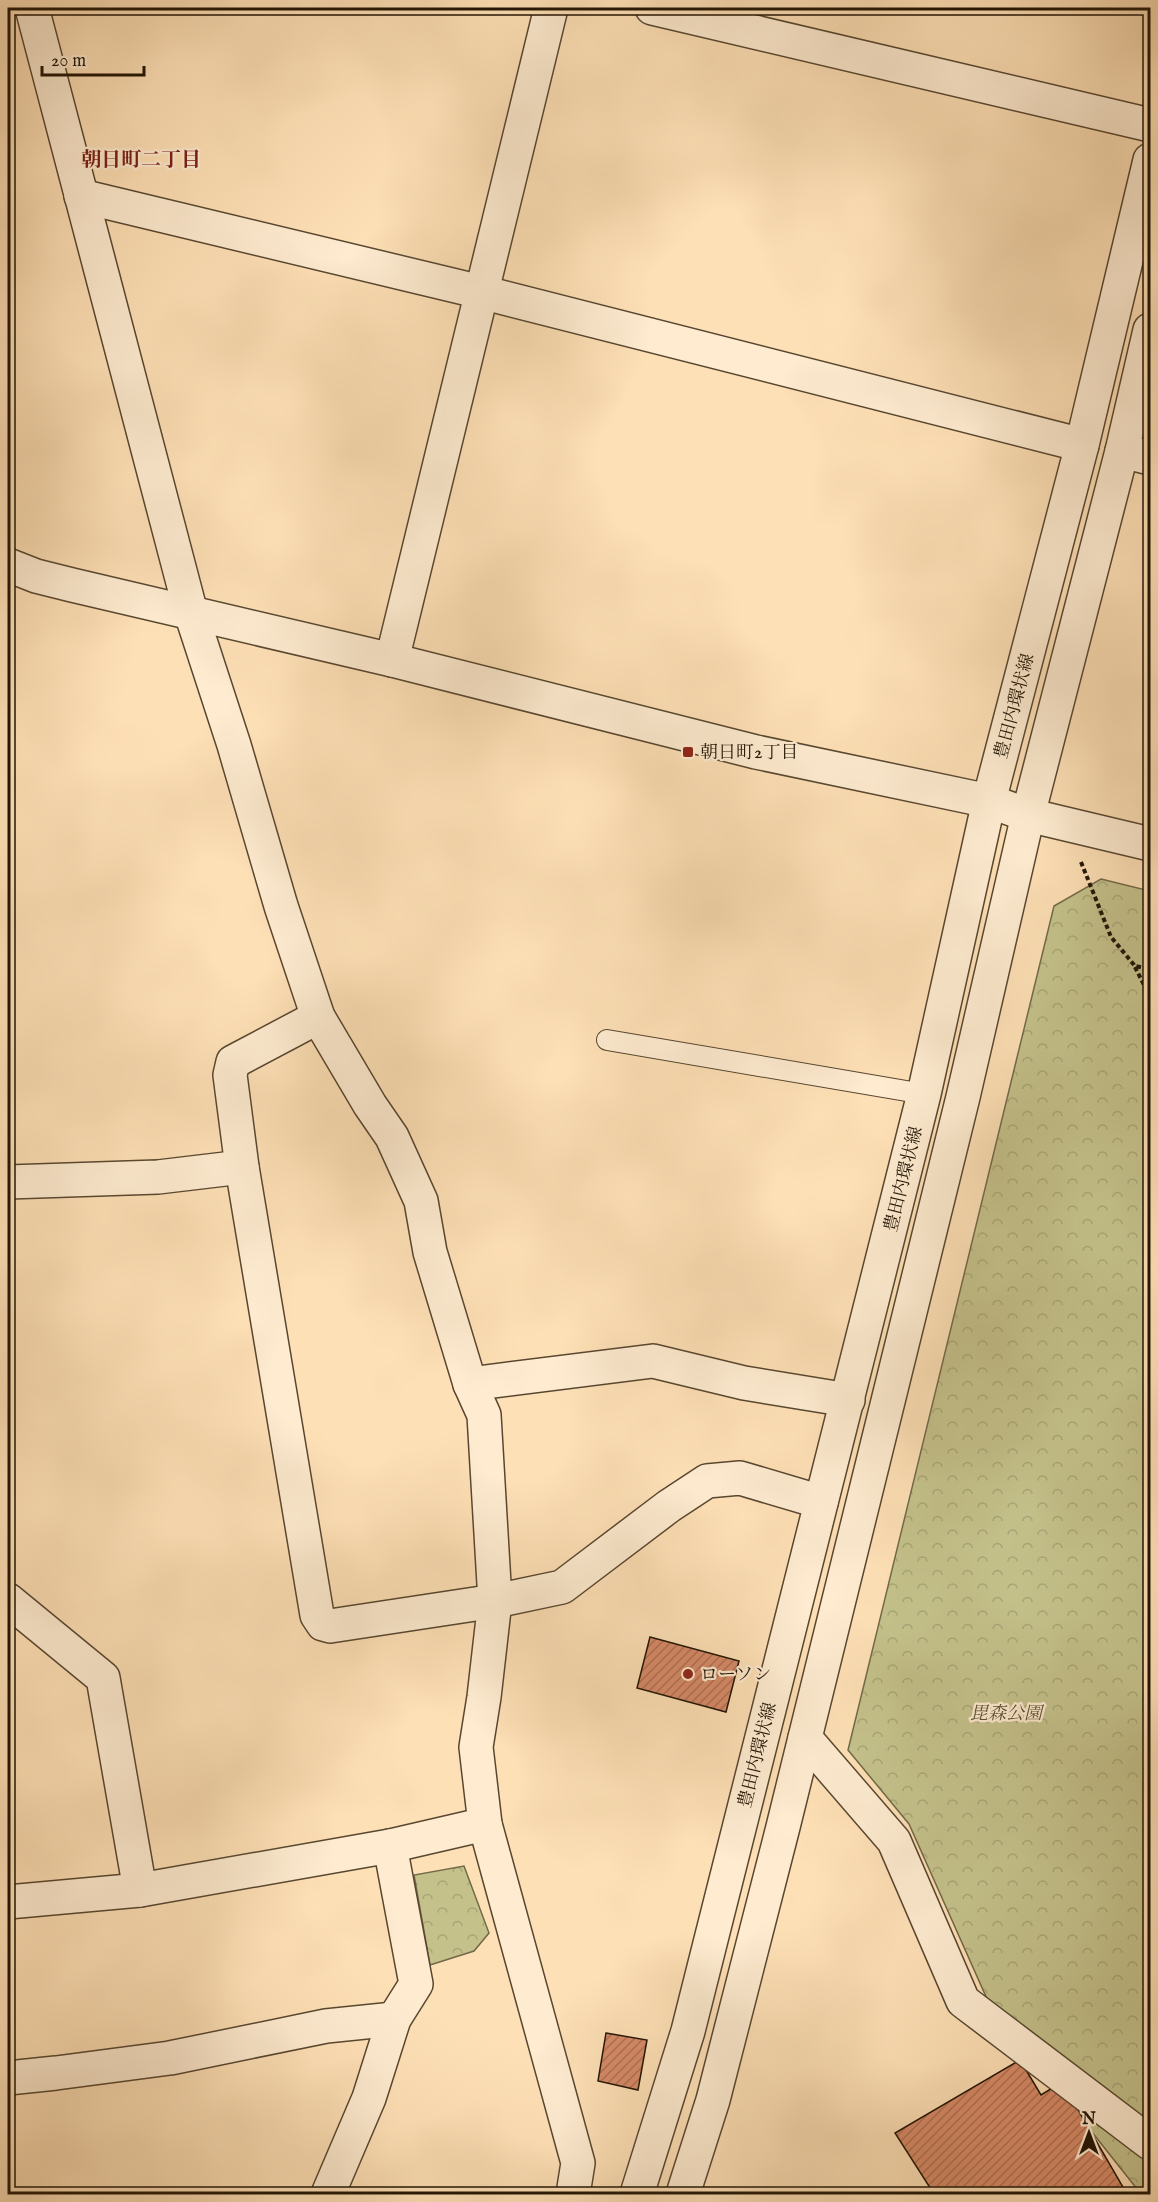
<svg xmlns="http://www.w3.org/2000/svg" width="1158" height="2202" font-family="'IM FELL English','Noto Serif JP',serif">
  <defs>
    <pattern id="park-crowns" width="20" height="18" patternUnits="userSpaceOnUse" patternTransform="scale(1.5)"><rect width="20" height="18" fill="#c4c18b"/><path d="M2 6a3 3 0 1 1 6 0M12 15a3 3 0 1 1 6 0" fill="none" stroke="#a8a576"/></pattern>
    <pattern id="building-hatch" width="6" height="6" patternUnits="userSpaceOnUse" patternTransform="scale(1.5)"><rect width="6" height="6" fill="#d78a67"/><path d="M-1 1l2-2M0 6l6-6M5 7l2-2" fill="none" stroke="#ae7053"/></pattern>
  </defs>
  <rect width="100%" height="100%" fill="#fee0b6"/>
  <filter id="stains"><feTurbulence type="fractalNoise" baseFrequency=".00333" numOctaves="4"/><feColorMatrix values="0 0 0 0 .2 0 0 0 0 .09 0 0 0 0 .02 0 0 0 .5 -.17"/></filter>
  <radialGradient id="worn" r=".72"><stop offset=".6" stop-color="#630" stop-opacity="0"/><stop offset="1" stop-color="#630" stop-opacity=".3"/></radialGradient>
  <!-- park -->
  <g fill="url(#park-crowns)" stroke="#726a48" stroke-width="1.5">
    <path d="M1101,879L1150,891V2194H1141L988,2001L909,1824L848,1750L1054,906Z"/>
    <path d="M464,1866L489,1933L474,1951L430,1965L414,1875Z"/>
  </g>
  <!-- building -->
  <g fill="url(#building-hatch)" stroke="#211404" stroke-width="1.5">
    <path d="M650,1637L739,1661L726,1712L637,1688Z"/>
    <path d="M606,2033L647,2040L638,2090L598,2081Z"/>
    <path d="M1020,2060L1041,2095L1062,2082L1127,2194H934L895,2133Z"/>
  </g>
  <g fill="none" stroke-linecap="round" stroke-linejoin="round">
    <!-- service casing -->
    <g stroke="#584730" stroke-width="22">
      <path id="service" d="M607,1040L924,1094"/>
    </g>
    <!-- minor casing -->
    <g stroke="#584730" stroke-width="36">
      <g id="minor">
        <path d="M32,8L191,613L234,745L281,906L318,1017L370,1105L392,1137L421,1201L430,1252L470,1384L484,1415L495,1601L484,1697L476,1747L485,1824L578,2163L573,2194"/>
        <path d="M652,8L1150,125"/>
        <path d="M81,196L481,292L1082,445"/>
        <path d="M1122,451L1150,458"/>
        <path d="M392,660L551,8"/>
        <path d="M318,1017L233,1062L230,1075L242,1167L317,1615L323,1624L330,1626L495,1601L562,1587L669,1506L707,1481L740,1478L821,1502"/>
        <path d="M8,1182L158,1177L242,1167"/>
        <path d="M470,1384L653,1361L744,1383L848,1400"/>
        <path d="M8,1600L103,1678L140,1890"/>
        <path d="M805,1738L894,1841L963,2001L1150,2143"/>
        <path d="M8,1902L140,1890L390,1846L485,1824"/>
        <path d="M8,2078L56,2073L170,2058L326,2026L394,2019"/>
        <path d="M328,2194L369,2098L394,2019L416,1984L390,1846"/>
      </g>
    </g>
    <!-- tertiary casing -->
    <g stroke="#584730" stroke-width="36">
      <g id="tertiary">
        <path d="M8,565L36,576L72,585L392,660L756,752L989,801L1028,815L1150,844"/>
        <path d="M637,2194L688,2031L924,1094L989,801L1082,445L1150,160"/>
        <path d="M683,2194L713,2100L783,1827L963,1097L1028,815L1122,451L1150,330"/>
      </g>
    </g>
    <!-- path -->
    <g stroke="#211404" stroke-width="4" stroke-dasharray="4.5 3" stroke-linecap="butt">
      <path d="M1081,862L1111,937L1135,966L1150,969"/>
      <path d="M1135,967L1150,997"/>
      <path d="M1149,1027L1150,1004"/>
    </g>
    <!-- service -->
    <use href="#service" stroke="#feebd0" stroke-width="20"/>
    <!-- minor -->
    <use href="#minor" stroke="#feebd0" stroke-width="33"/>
    <!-- tertiary -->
    <use href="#tertiary" stroke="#feebd0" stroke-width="33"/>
  </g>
  <!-- markers -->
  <g fill="#8f2418" stroke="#feebd0" stroke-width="2">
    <rect x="682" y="746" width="12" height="12" rx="3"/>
    <circle cx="688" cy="1674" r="6"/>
  </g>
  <g text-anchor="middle" stroke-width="4.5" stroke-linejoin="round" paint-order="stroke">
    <!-- street labels -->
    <g font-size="18" fill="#211404" stroke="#feebd0">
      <text transform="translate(1014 706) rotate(-75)" y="6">豊田内環状線</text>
      <text transform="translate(903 1179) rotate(-76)" y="6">豊田内環状線</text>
      <text transform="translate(757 1755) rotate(-76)" y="6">豊田内環状線</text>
    </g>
    <!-- poi labels -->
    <g font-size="18" fill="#211404" stroke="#feebd0" text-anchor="start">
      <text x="700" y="758">朝日町2丁目</text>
      <text x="700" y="1680">ローソン</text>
    </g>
    <!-- park labels -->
    <g font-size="18" font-style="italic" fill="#5a5133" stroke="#feebd0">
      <text x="1006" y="1719">毘森公園</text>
    </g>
    <!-- neighbourhood labels -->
    <g font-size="20" font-weight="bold" fill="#7a1f14" stroke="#feebd0">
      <text x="141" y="166">朝日町二丁目</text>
    </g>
  </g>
  <!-- margin -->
  <rect width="1158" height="2202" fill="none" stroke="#fee0b6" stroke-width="30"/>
  <rect x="9" y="9" width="1140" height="2184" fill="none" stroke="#211404" stroke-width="3"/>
  <rect x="15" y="15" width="1128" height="2172" fill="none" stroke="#211404" stroke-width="1.5"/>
  <!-- north arrow -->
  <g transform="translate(1089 2133)" stroke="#feebd0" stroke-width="4.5" paint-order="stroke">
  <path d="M0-4.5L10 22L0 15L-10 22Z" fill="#211404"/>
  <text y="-9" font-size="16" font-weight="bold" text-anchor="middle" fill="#211404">N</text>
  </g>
  <!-- scale -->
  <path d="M42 66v9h102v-9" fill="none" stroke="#211404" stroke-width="3"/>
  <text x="51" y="66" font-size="18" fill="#211404" stroke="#feebd0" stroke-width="4.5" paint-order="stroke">20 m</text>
  <rect width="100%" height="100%" filter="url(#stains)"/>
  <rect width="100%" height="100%" fill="url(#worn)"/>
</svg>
